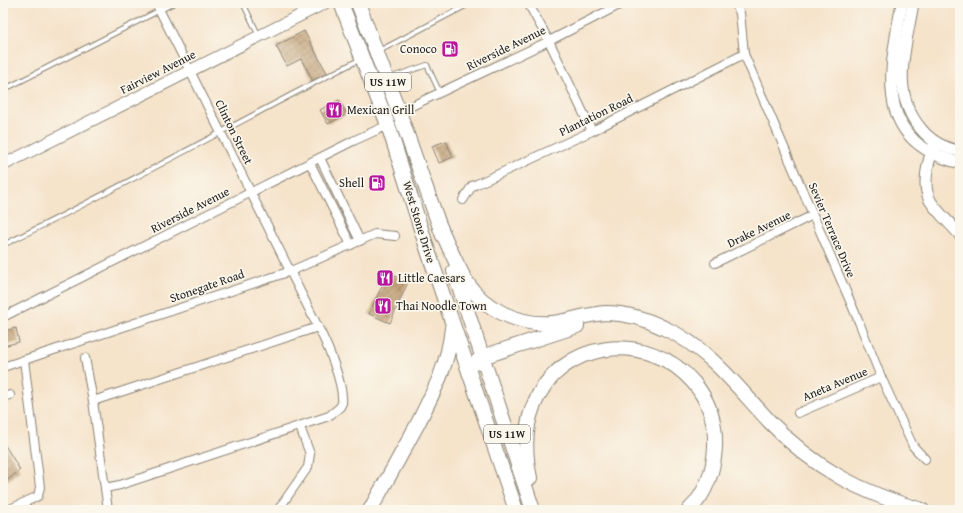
<svg xmlns="http://www.w3.org/2000/svg" width="963" height="513" font-family="'Gentium Book Plus',serif">
  <defs>
    <pattern id="building-cross-hatch" width="8" height="8" patternUnits="userSpaceOnUse"><rect width="8" height="8" fill="#c4a47b"/><path d="M0 0l8 8M0 8l8-8" fill="none" stroke="#9e8564"/></pattern>
  </defs>
  <rect width="100%" height="100%" fill="#fbf7ec"/>
  <filter id="ink" filterUnits="userSpaceOnUse"><feTurbulence type="fractalNoise" baseFrequency=".025" numOctaves="2"/><feDisplacementMap in="SourceGraphic" scale="8" xChannelSelector="R" yChannelSelector="G"/><feConvolveMatrix kernelMatrix="1 2 1 2 8 2 1 2 1" color-interpolation-filters="sRGB"/></filter>
  <filter id="wash" filterUnits="userSpaceOnUse"><feTurbulence type="fractalNoise" baseFrequency=".012" numOctaves="4" result="noise"/><feDisplacementMap in="SourceGraphic" scale="16" xChannelSelector="R" yChannelSelector="G"/><feGaussianBlur stdDeviation="0.9" result="paint"/><feColorMatrix in="noise" values="0 0 0 0 0 0 0 0 0 0 0 0 0 0 0 0 0 1.4 0 .05"/><feComposite in="paint" operator="in"/></filter>
  <g filter="url(#wash)">
    <rect width="100%" height="100%" fill="#f5e3ca"/>
    <g id="blocks">
      <!-- building -->
      <g fill="url(#building-cross-hatch)">
        <path d="M304,31L327,73L313,81L301,59L287,66L276,46Z"/>
        <path d="M339,100L347,114L328,124L320,110Z"/>
        <path d="M446,141L453,157L439,163L432,146Z"/>
        <path d="M388,273L408,282L390,323L369,314Z"/>
        <path d="M16,328L19,342L3,346V331Z"/>
        <path d="M3,442L20,470L3,484Z"/>
      </g>
    </g>
  </g>
  <g filter="url(#ink)">
    <use href="#blocks" fill-opacity="0" stroke="#888073" stroke-width="1"/>
    <g fill="none" stroke-linecap="round" stroke-linejoin="round">
      <!-- lane casing -->
      <g stroke="#888073" stroke-width="6">
        <g id="lane">
          <path d="M243,3L259,36"/>
          <path d="M379,51L471,3"/>
          <path d="M389,78L427,65L440,93"/>
          <path d="M3,90L174,3"/>
          <path d="M3,245C123,187 240,120 359,60"/>
        </g>
      </g>
      <!-- street casing -->
      <g stroke="#888073" stroke-width="10">
        <g id="street">
          <path d="M528,3L549,41L592,131"/>
          <path d="M735,3L740,13L744,54L859,322L881,377L913,446L925,459"/>
          <path d="M399,112L549,41L623,3"/>
          <path d="M320,158L360,241"/>
          <path d="M310,163L351,245"/>
          <path d="M463,200L472,186L477,184L592,131L744,54"/>
          <path d="M715,263L813,215"/>
          <path d="M3,317L353,141L388,125"/>
          <path d="M85,358L93,401L108,510"/>
          <path d="M3,367L291,271L375,234L395,236"/>
          <path d="M3,397L10,395"/>
          <path d="M93,401L318,327L156,3"/>
          <path d="M798,413L881,377"/>
          <path d="M105,488L120,485L329,416L340,407L342,403C344,384 327,344 318,327"/>
          <path d="M8,510L34,498L38,496L40,487L24,360"/>
          <path d="M278,510L308,467L310,454L300,427"/>
        </g>
      </g>
      <!-- secondary casing -->
      <g stroke="#888073" stroke-width="13">
        <g id="secondary">
          <path d="M902,3C890,71 871,141 960,163"/>
          <path d="M913,3C906,48 889,91 921,129C931,141 945,149 960,151"/>
          <path d="M934,146C928,161 921,187 931,202C939,214 951,224 960,235"/>
          <path d="M3,165L325,3"/>
        </g>
      </g>
      <!-- highway casing -->
      <g stroke="#888073" stroke-width="16">
        <g id="highway">
          <path d="M341,3L388,125L428,251L516,510"/>
          <path d="M358,3L399,112L443,236"/>
          <path d="M440,227C448,245 456,264 466,281C483,309 520,326 552,323C570,321 587,314 606,313C626,313 646,319 664,328C709,348 737,387 770,422C814,468 861,493 922,510"/>
          <path d="M454,271L533,510"/>
          <path d="M475,363L482,357L577,326"/>
          <path d="M530,478C525,455 524,430 533,407C559,339 648,329 694,383C709,401 716,424 715,447C714,470 706,494 689,510"/>
          <path d="M370,510C386,482 402,453 417,425C434,391 448,366 452,328"/>
        </g>
      </g>
      <!-- lane -->
      <use href="#lane" stroke="#fff" stroke-width="4"/>
      <!-- street -->
      <use href="#street" stroke="#fff" stroke-width="8"/>
      <!-- secondary -->
      <use href="#secondary" stroke="#fff" stroke-width="11"/>
      <!-- highway -->
      <use href="#highway" stroke="#fff" stroke-width="14"/>
    </g>
  </g>
  <!-- icons -->
  <defs>
    <g id="fuel-square" transform="scale(0.9)"><rect x="-9" y="-9" width="18" height="18" rx="4" fill="#b5179e" stroke="#fbf7ec"/><path d="M-5.5-6h7V0h2V4h1.3V-2.5L3-4.5l.8-.8L6-3V5H2.5V1h-1V6h-7ZM-4.2-4.7v3.2H.2V-4.7Z" fill="#fff"/></g>
    <g id="restaurant-square" transform="scale(0.9)"><rect x="-9" y="-9" width="18" height="18" rx="4" fill="#b5179e" stroke="#fbf7ec"/><path d="M-5-6h1v4h1v-4h1v4h1v-4h1v5L-1.5 .5V6h-2V.5L-5-1ZM5-6V6H3V1.5H1.5Q1.5-4 5-6Z" fill="#fff"/></g>
  </defs>
  <g fill-rule="evenodd">
    <use href="#fuel-square" x="450" y="49"/>
    <use href="#restaurant-square" x="334" y="110"/>
    <use href="#fuel-square" x="377" y="183"/>
    <use href="#restaurant-square" x="385" y="278"/>
    <use href="#restaurant-square" x="383" y="306"/>
  </g>
  <g text-anchor="middle" stroke-width="3.5" stroke-linejoin="round" paint-order="stroke">
    <!-- shield labels -->
    <g fill="#fbf7ec" stroke="#5f5e5a" stroke-width="1">
      <rect x="365" y="73" width="46" height="18" rx="3"/>
      <rect x="484" y="425" width="46" height="18" rx="3"/>
    </g>
    <g font-size="11" font-weight="bold" fill="#1c1c1c">
      <text x="388" y="86">US 11W</text>
      <text x="507" y="438">US 11W</text>
    </g>
    <!-- street labels -->
    <g font-size="12" fill="#1c1c1c" stroke="#fbf7ec">
      <text transform="translate(506 48) rotate(-26)" y="4">Riverside Avenue</text>
      <text transform="translate(158 72) rotate(-27)" y="4">Fairview Avenue</text>
      <text transform="translate(596 115) rotate(-26)" y="4">Plantation Road</text>
      <text transform="translate(234 132) rotate(64)" y="4">Clinton Street</text>
      <text transform="translate(190 210) rotate(-27)" y="4">Riverside Avenue</text>
      <text transform="translate(419 222) rotate(73)" y="4">West Stone Drive</text>
      <text transform="translate(759 229) rotate(-26)" y="4">Drake Avenue</text>
      <text transform="translate(832 230) rotate(67)" y="4">Sevier Terrace Drive</text>
      <text transform="translate(207 286) rotate(-19)" y="4">Stonegate Road</text>
      <text transform="translate(835 384) rotate(-23)" y="4">Aneta Avenue</text>
    </g>
    <!-- poi labels -->
    <g font-size="12" fill="#1c1c1c" stroke="#fbf7ec" text-anchor="start">
      <text x="437" y="53" text-anchor="end">Conoco</text>
      <text x="347" y="114">Mexican Grill</text>
      <text x="364" y="187" text-anchor="end">Shell</text>
      <text x="398" y="282">Little Caesars</text>
      <text x="396" y="310">Thai Noodle Town</text>
    </g>
  </g>
  <!-- margin -->
  <rect width="963" height="513" fill="none" stroke="#fbf7ec" stroke-width="16"/>
</svg>
